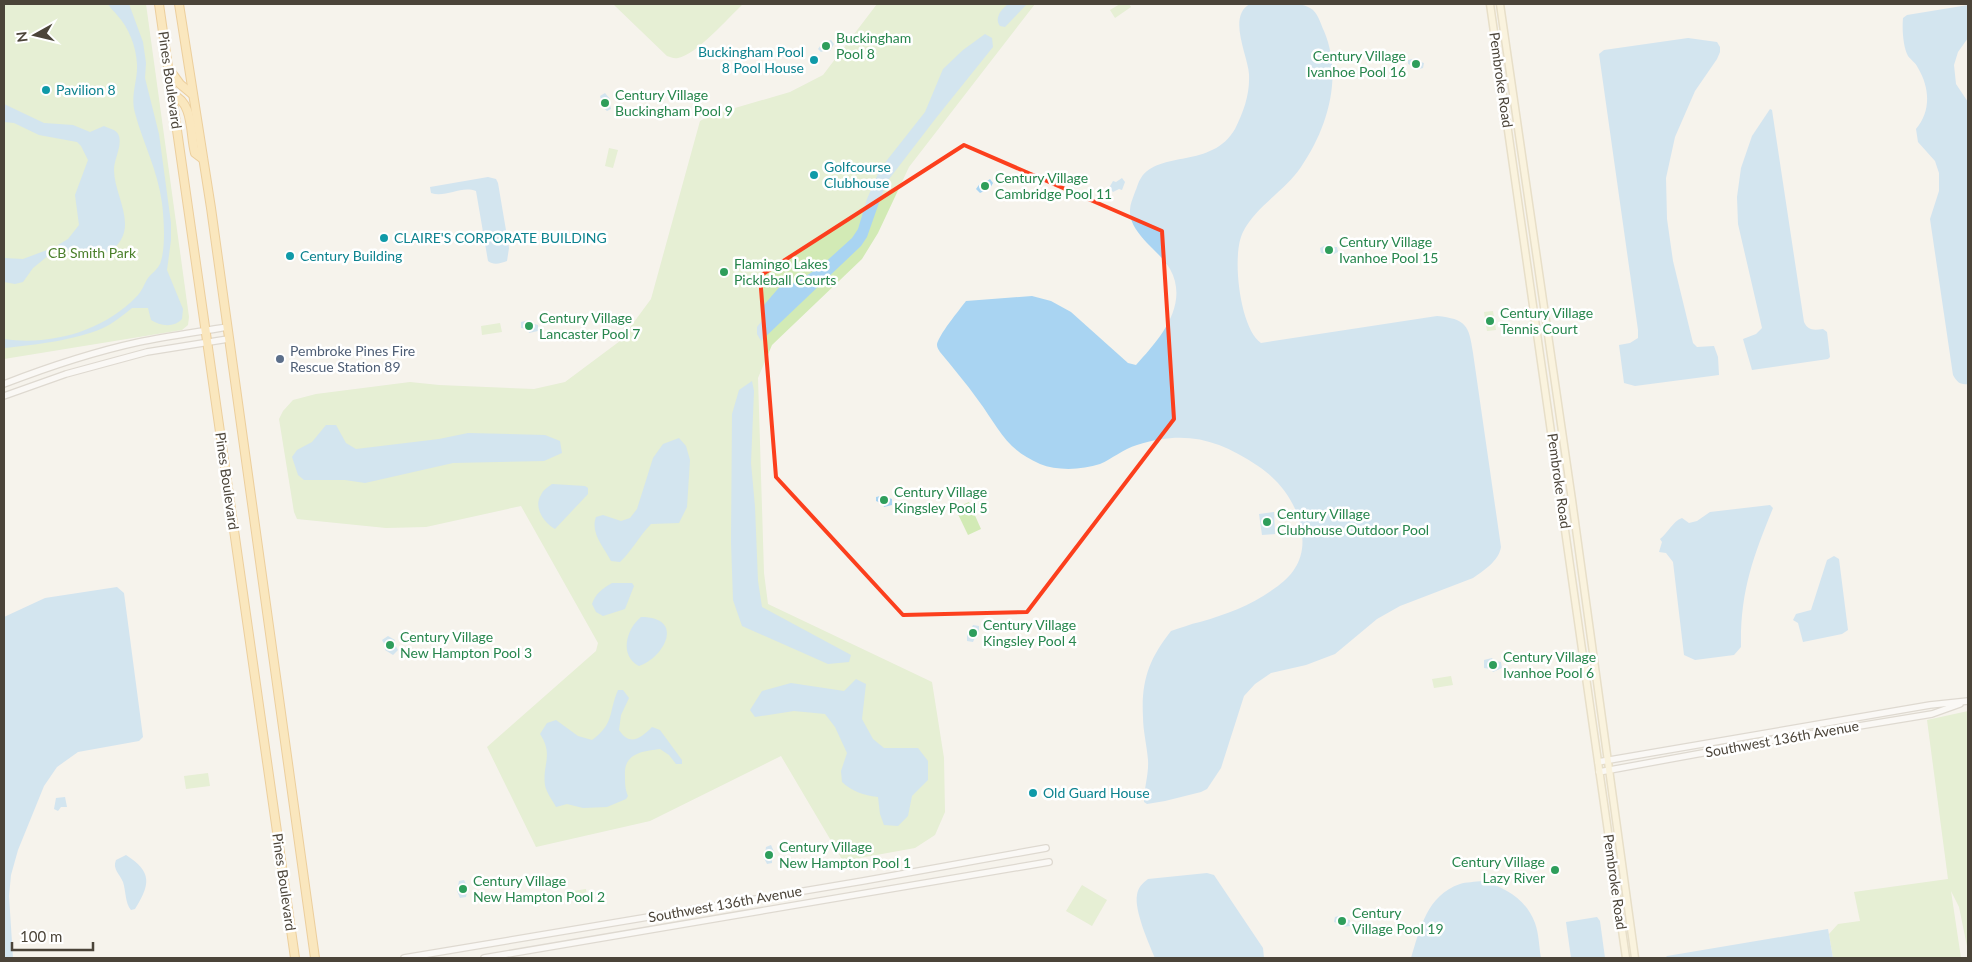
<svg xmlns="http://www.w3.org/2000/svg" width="1972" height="962" font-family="Lato,sans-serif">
  <rect width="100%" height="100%" fill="#f6f3ec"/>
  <!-- green -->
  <g fill="#d2eab5">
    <path d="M4,4H146L189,317L188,325L182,330L4,359Z"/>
    <path d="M613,4H743C729,17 696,55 678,58C674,59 671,57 667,56Z"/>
    <path d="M877,4H1035L909,167L878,233L862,259L772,345L758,378L764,573L768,604L932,682L944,758L945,812L935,835L915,848L843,861L781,756L650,821L536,847L487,747L596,651L598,643L521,506L426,527L386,528L297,519L294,512L279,419L283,411L293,400L316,394L410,382L439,385L534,389L565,382L620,341L651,299L700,121L711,115L790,92L823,75Z"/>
    <path d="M1120,4H1129L1131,7L1115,18L1110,10Z"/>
    <path d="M609,148L618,150L613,168L605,166Z"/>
    <path d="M1493,311L1496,330L1487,331L1484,312Z"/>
    <path d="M500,323L502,332L482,335L481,326Z"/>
    <path d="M969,502L981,529L968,535L955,508Z"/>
    <path d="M1451,676L1453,685L1434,688L1432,679Z"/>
    <path d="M1968,711V951L1959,907L1951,891L1961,958H1833L1829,934L1838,924L1860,921L1854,892L1948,879L1927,720Z"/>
    <path d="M208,773L210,786L186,789L184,776Z"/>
    <path d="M1082,885L1107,900L1092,926L1066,911Z"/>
    <path d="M586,889L587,897L568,900L567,892Z"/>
  </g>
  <!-- water -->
  <g fill="#a9d4f2">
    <path d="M108,4H129L143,42L146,63L145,78L159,134L171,223V240L167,270L183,309L182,319C174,328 160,326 151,320L148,308H132C123,315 114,323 103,328C76,340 34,345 4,348V339C50,346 104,331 136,297C142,292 144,284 148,278C152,273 157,270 160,264C166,249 164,219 162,203C158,171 143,143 135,113C130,96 138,80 137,64C136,46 129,28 117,15C114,11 111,9 108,4Z"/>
    <path d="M1008,4H1027L1005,27L1000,26C994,18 1001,10 1008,4Z"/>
    <path d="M1250,4C1265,4 1298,0 1310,8C1318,12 1320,23 1324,31C1343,76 1328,128 1301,167C1285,191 1256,206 1243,232C1231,255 1240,329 1261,343L1437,316C1466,319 1469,325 1473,353L1501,547C1499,561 1483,571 1473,578L1400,606L1377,619L1335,654L1306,665L1271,673L1255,684L1244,696L1221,768L1207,789L1201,792L1165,801L1147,804L1144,802C1144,788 1149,774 1148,760C1147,746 1143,731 1143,717C1141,681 1149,659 1171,631C1181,628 1190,624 1200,622C1227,614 1252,605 1275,588C1294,575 1305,558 1302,534C1299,506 1281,481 1258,466C1218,439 1185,430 1137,445C1123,449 1112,459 1100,464C1082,470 1057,471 1040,464C1005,449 999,428 978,400C966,383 953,368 940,352C939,350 937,348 937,345C937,337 960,309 966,301L1032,296L1051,301L1071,312L1128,363L1136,365C1159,340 1190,305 1170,269C1164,259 1155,251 1147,243C1139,234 1129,223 1130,210C1130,204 1133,198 1135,192C1137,188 1138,182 1141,178C1159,150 1212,169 1235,129C1244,111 1250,94 1249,74C1248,56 1227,16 1250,4Z"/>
    <path d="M1968,5V38L1958,52L1954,65L1956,84L1968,102V384C1960,385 1957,382 1953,375L1930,219L1939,191V173L1935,161L1918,142L1916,129C1931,111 1930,88 1918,68C1916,63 1911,60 1908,56C1903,47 1902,29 1903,18L1907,15Z"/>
    <path d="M985,34L992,38L993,47L936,118L886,183L867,237L861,246L761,341L757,334V327L764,318V305L782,284L795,283L820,267L852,238L858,229L867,199L880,169L925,112L943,69L963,50Z"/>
    <path d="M1688,38L1717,42L1720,47V52L1717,59L1695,91L1675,137L1666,178L1667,219L1673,261L1693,343L1697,347L1714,346L1718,357L1719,375L1635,386L1624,383L1619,345L1630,343L1638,338V330L1599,54L1604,50Z"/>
    <path d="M831,40L834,44L830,51L828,49L821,52L818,49L823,42L825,43Z"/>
    <path d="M1417,58L1418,61L1424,63L1423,68L1415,70V67L1408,64V60Z"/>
    <path d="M605,93L610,99L609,102L611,109L607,111L600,105L602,103L600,96Z"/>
    <path d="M4,104L44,123L73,125L90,132L104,126C109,129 117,129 119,136C122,147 114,159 114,170C114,198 144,233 105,254C92,261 75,249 60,251L58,245L68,239L79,225L75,195L88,160L81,146L77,142L39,135L14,123L4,122Z"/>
    <path d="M1770,109L1772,110L1804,322C1808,331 1814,330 1823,329L1827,332L1830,357L1828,359L1752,370L1743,339L1756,334L1762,328L1738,224L1737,197L1741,168L1752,136Z"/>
    <path d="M488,177L496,179L498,183L509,248L507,261C501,263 494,266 488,261L476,191C461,185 446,198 431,193L430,187Z"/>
    <path d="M1122,178L1125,182L1122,190L1119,189L1113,192L1109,188L1113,181L1116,182Z"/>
    <path d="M990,179L993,183L989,190H986L980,193L976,189L981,182L984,183Z"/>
    <path d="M1328,244L1330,247H1337L1338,252L1330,256L1328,254L1321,253L1320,248Z"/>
    <path d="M47,250L49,255L33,268L23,282L15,284L4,282V258L23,259Z"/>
    <path d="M530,320L531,323L538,325V331L529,333L528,329L521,328V322Z"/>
    <path d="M752,381L754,391L751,463L755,507L758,581L762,607L851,655L849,662L828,664L742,626L733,600L731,542L732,414L739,390Z"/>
    <path d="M326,425H336L346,443L356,449L439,439L468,433L545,435L560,441L562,453L544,461L453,463L365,483L345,480H304L298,475L292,457L297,450L312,442Z"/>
    <path d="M679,438L686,446L690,460L687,507L679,523L651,524C639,536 632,551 620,562L611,561C604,547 590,533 596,517L603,515L621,521L630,518L637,509L653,458L663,444Z"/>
    <path d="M552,484L585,486L588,488V494L555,529C544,523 533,507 541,495C543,490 548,487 552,484Z"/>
    <path d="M885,495L886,497L892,499V505L884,507L883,504L876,501V497Z"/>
    <path d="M1770,505L1773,508C1753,557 1740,592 1741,647L1734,655L1695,660L1684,655L1673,562L1666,553L1659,552L1662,542L1660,539C1667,534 1673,521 1682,518L1689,523L1697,521L1710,512Z"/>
    <path d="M1274,512L1275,534L1262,535L1259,514Z"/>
    <path d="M1834,556L1839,559L1848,630L1842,634L1803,642L1798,623L1793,620L1796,614L1811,610L1827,560Z"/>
    <path d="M612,583H632L634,586L625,609L603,616L596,612L592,604C595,594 603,588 612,583Z"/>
    <path d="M117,587L124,593L143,737L139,741L78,752L57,767L44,786L18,850L11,875L9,896L13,958H4V617L45,598Z"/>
    <path d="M641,617C685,617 665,657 639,666C619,656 626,629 641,617Z"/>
    <path d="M973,625L979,626V634L976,635L973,642L967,641V632L970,631Z"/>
    <path d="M388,636L395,640L394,643L398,650L393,655L385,650L386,647L382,640Z"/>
    <path d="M1492,658L1494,661L1501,662L1502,668L1493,672L1491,669L1484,668V660Z"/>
    <path d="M856,679L866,684L862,719L873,739L884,748H918L928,761V780L912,796L908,816L898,826L884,825L880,814L878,797C863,795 853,792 842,782L841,771L847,753L835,727L825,714L794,711L755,717L750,710L762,691L791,683L844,691Z"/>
    <path d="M618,690H623L629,698L621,715L619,730C630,747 641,738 652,727L660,730L682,760V764H676L669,755L660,749C642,751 623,754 625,776C625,783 625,789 628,796L626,799L607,807L583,808L567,804L556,807C553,801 546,792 545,785C542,765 554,755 540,734L547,723L556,720L578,736L592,740C615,723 608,713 618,690Z"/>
    <path d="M65,797L67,807H61L58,811L54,809L56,798Z"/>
    <path d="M771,845L775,854L772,855V863L767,864L763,856L765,854L766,847Z"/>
    <path d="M126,855C153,872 150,885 135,909L131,910C125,903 126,891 123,882C120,874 112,869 116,860Z"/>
    <path d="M1207,873L1214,875L1263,948L1264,958H1155C1149,944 1134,910 1137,895C1138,887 1143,883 1148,879Z"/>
    <path d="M464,880L468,888L466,897L460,898L457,891L459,881Z"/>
    <path d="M1483,881C1506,888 1526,899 1535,923C1539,934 1539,947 1541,958H1411C1420,929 1427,895 1460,884C1466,882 1475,882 1483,881Z"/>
    <path d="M1342,915L1343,919L1350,920V926L1342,927L1341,924L1334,922L1335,917Z"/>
    <path d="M1597,917L1600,921L1605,958H1571L1566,922Z"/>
    <path d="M1828,929L1833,958H1665L1667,956Z"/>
  </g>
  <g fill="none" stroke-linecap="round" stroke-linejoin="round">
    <!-- tertiary casing -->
    <g stroke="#c2bbae" stroke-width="8">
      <g id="tertiary">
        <path d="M4,384C48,367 93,352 139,342C168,336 198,332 227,327"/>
        <path d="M4,396L66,374L147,352L228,339"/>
        <path d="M1598,762L1930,705L1968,701"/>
        <path d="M1599,772L1768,741L1932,714L1960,704"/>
        <path d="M404,958L863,881L1046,848"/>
        <path d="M484,958L1049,862"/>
      </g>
    </g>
    <!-- secondary casing -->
    <g stroke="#d6c79b" stroke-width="9">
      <g id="secondary">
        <path d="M1490,4L1626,958"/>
        <path d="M1500,4L1572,500L1635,958"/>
      </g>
    </g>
    <!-- trunk casing -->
    <g stroke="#e0a43c" stroke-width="10">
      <g id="trunk">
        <path d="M159,4L295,958"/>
        <path d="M179,4L211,208L315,958"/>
        <path d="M169,69L180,84L192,94"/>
        <path d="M172,95C194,101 190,136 195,153L203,159"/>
      </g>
    </g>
    <!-- tertiary -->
    <use href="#tertiary" stroke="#fff" stroke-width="5.5"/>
    <!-- secondary -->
    <use href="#secondary" stroke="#fff3cd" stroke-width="6"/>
    <!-- trunk -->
    <use href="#trunk" stroke="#ffd985" stroke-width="8"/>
  </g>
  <!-- marked area -->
  <path d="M0 0H1972V962H0ZM964,145L1162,231L1174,419L1027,612L903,615L776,477L760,276Z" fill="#f6f3ec" fill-opacity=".55" fill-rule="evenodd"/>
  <path fill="none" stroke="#fc3f1d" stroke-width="4" stroke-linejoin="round" d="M964,145L1162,231L1174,419L1027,612L903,615L776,477L760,276Z"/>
  <!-- markers -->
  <g fill="#2e9e5b" stroke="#fff" stroke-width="2">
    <circle cx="826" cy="46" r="5"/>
    <circle cx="1416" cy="64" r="5"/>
    <circle cx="605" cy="103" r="5"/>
    <circle cx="985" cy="186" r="5"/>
    <circle cx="1329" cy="250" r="5"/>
    <circle cx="724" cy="272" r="5"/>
    <circle cx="1490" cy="321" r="5"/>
    <circle cx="529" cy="326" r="5"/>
    <circle cx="884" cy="500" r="5"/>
    <circle cx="1267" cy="522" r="5"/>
    <circle cx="973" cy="633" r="5"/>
    <circle cx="390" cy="645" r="5"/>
    <circle cx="1493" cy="665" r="5"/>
    <circle cx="769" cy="855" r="5"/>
    <circle cx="1555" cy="870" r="5"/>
    <circle cx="463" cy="889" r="5"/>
    <circle cx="1342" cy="921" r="5"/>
  </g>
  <g fill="#0f9aa8" stroke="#fff" stroke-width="2">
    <circle cx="814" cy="60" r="5"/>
    <circle cx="46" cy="90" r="5"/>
    <circle cx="814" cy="175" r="5"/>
    <circle cx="384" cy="238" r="5"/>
    <circle cx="290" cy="256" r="5"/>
    <circle cx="1033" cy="793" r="5"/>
  </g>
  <circle fill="#5c6f8a" stroke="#fff" stroke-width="2" cx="280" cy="359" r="5"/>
  <g text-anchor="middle" stroke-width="5" stroke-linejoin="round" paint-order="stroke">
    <!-- leisure labels -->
    <g font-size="14" fill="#27864d" stroke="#fff" text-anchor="start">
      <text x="836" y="43">Buckingham<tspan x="836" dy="16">Pool 8</tspan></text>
      <text x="1406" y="61" text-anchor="end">Century Village<tspan x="1406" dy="16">Ivanhoe Pool 16</tspan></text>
      <text x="615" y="100">Century Village<tspan x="615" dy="16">Buckingham Pool 9</tspan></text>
      <text x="995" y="183">Century Village<tspan x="995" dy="16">Cambridge Pool 11</tspan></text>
      <text x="1339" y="247">Century Village<tspan x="1339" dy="16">Ivanhoe Pool 15</tspan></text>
      <text x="734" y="269">Flamingo Lakes<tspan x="734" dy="16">Pickleball Courts</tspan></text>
      <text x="1500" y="318">Century Village<tspan x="1500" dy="16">Tennis Court</tspan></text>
      <text x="539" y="323">Century Village<tspan x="539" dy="16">Lancaster Pool 7</tspan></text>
      <text x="894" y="497">Century Village<tspan x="894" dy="16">Kingsley Pool 5</tspan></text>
      <text x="1277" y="519">Century Village<tspan x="1277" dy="16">Clubhouse Outdoor Pool</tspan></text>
      <text x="983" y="630">Century Village<tspan x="983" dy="16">Kingsley Pool 4</tspan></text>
      <text x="400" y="642">Century Village<tspan x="400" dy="16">New Hampton Pool 3</tspan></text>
      <text x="1503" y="662">Century Village<tspan x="1503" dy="16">Ivanhoe Pool 6</tspan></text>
      <text x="779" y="852">Century Village<tspan x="779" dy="16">New Hampton Pool 1</tspan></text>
      <text x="1545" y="867" text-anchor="end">Century Village<tspan x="1545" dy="16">Lazy River</tspan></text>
      <text x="473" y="886">Century Village<tspan x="473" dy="16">New Hampton Pool 2</tspan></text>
      <text x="1352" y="918">Century<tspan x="1352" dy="16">Village Pool 19</tspan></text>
    </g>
    <!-- culture labels -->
    <g font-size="14" fill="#0d838f" stroke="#fff" text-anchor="start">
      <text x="804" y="57" text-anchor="end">Buckingham Pool<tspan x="804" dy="16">8 Pool House</tspan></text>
      <text x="56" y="95">Pavilion 8</text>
      <text x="824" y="172">Golfcourse<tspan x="824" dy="16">Clubhouse</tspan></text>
      <text x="394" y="243">CLAIRE'S CORPORATE BUILDING</text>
      <text x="300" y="261">Century Building</text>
      <text x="1043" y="798">Old Guard House</text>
    </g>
    <!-- street labels -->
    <g font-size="14" fill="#4b4439" stroke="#fff">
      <text transform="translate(170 80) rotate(82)" y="5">Pines Boulevard</text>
      <text transform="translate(1501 80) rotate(82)" y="5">Pembroke Road</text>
      <text transform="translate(227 481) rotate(82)" y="5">Pines Boulevard</text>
      <text transform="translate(1559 481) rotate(82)" y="5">Pembroke Road</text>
      <text transform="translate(1782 739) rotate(-10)" y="5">Southwest 136th Avenue</text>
      <text transform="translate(284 882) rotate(82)" y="5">Pines Boulevard</text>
      <text transform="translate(1615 882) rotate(82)" y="5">Pembroke Road</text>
      <text transform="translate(725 904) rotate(-10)" y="5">Southwest 136th Avenue</text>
    </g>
    <!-- park labels -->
    <g font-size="14" fill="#4a7f2a" stroke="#fff">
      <text x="92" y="258">CB Smith Park</text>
    </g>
    <!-- service labels -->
    <g font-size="14" fill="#4e5e75" stroke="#fff" text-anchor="start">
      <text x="290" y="356">Pembroke Pines Fire<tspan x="290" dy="16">Rescue Station 89</tspan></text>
    </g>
  </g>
  <!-- border -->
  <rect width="1972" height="962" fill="none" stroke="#4b4439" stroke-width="10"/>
  <!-- north arrow -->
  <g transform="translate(35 35) rotate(262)" stroke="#ffffff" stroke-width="4" paint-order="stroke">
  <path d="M0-4L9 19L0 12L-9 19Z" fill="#4b4439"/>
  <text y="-8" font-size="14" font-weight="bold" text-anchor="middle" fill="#4b4439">N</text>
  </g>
  <!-- scale -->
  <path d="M12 942v8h81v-8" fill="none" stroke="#4b4439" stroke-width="2.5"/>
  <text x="20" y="942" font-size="15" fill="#4b4439" stroke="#ffffff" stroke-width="4" paint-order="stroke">100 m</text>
</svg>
